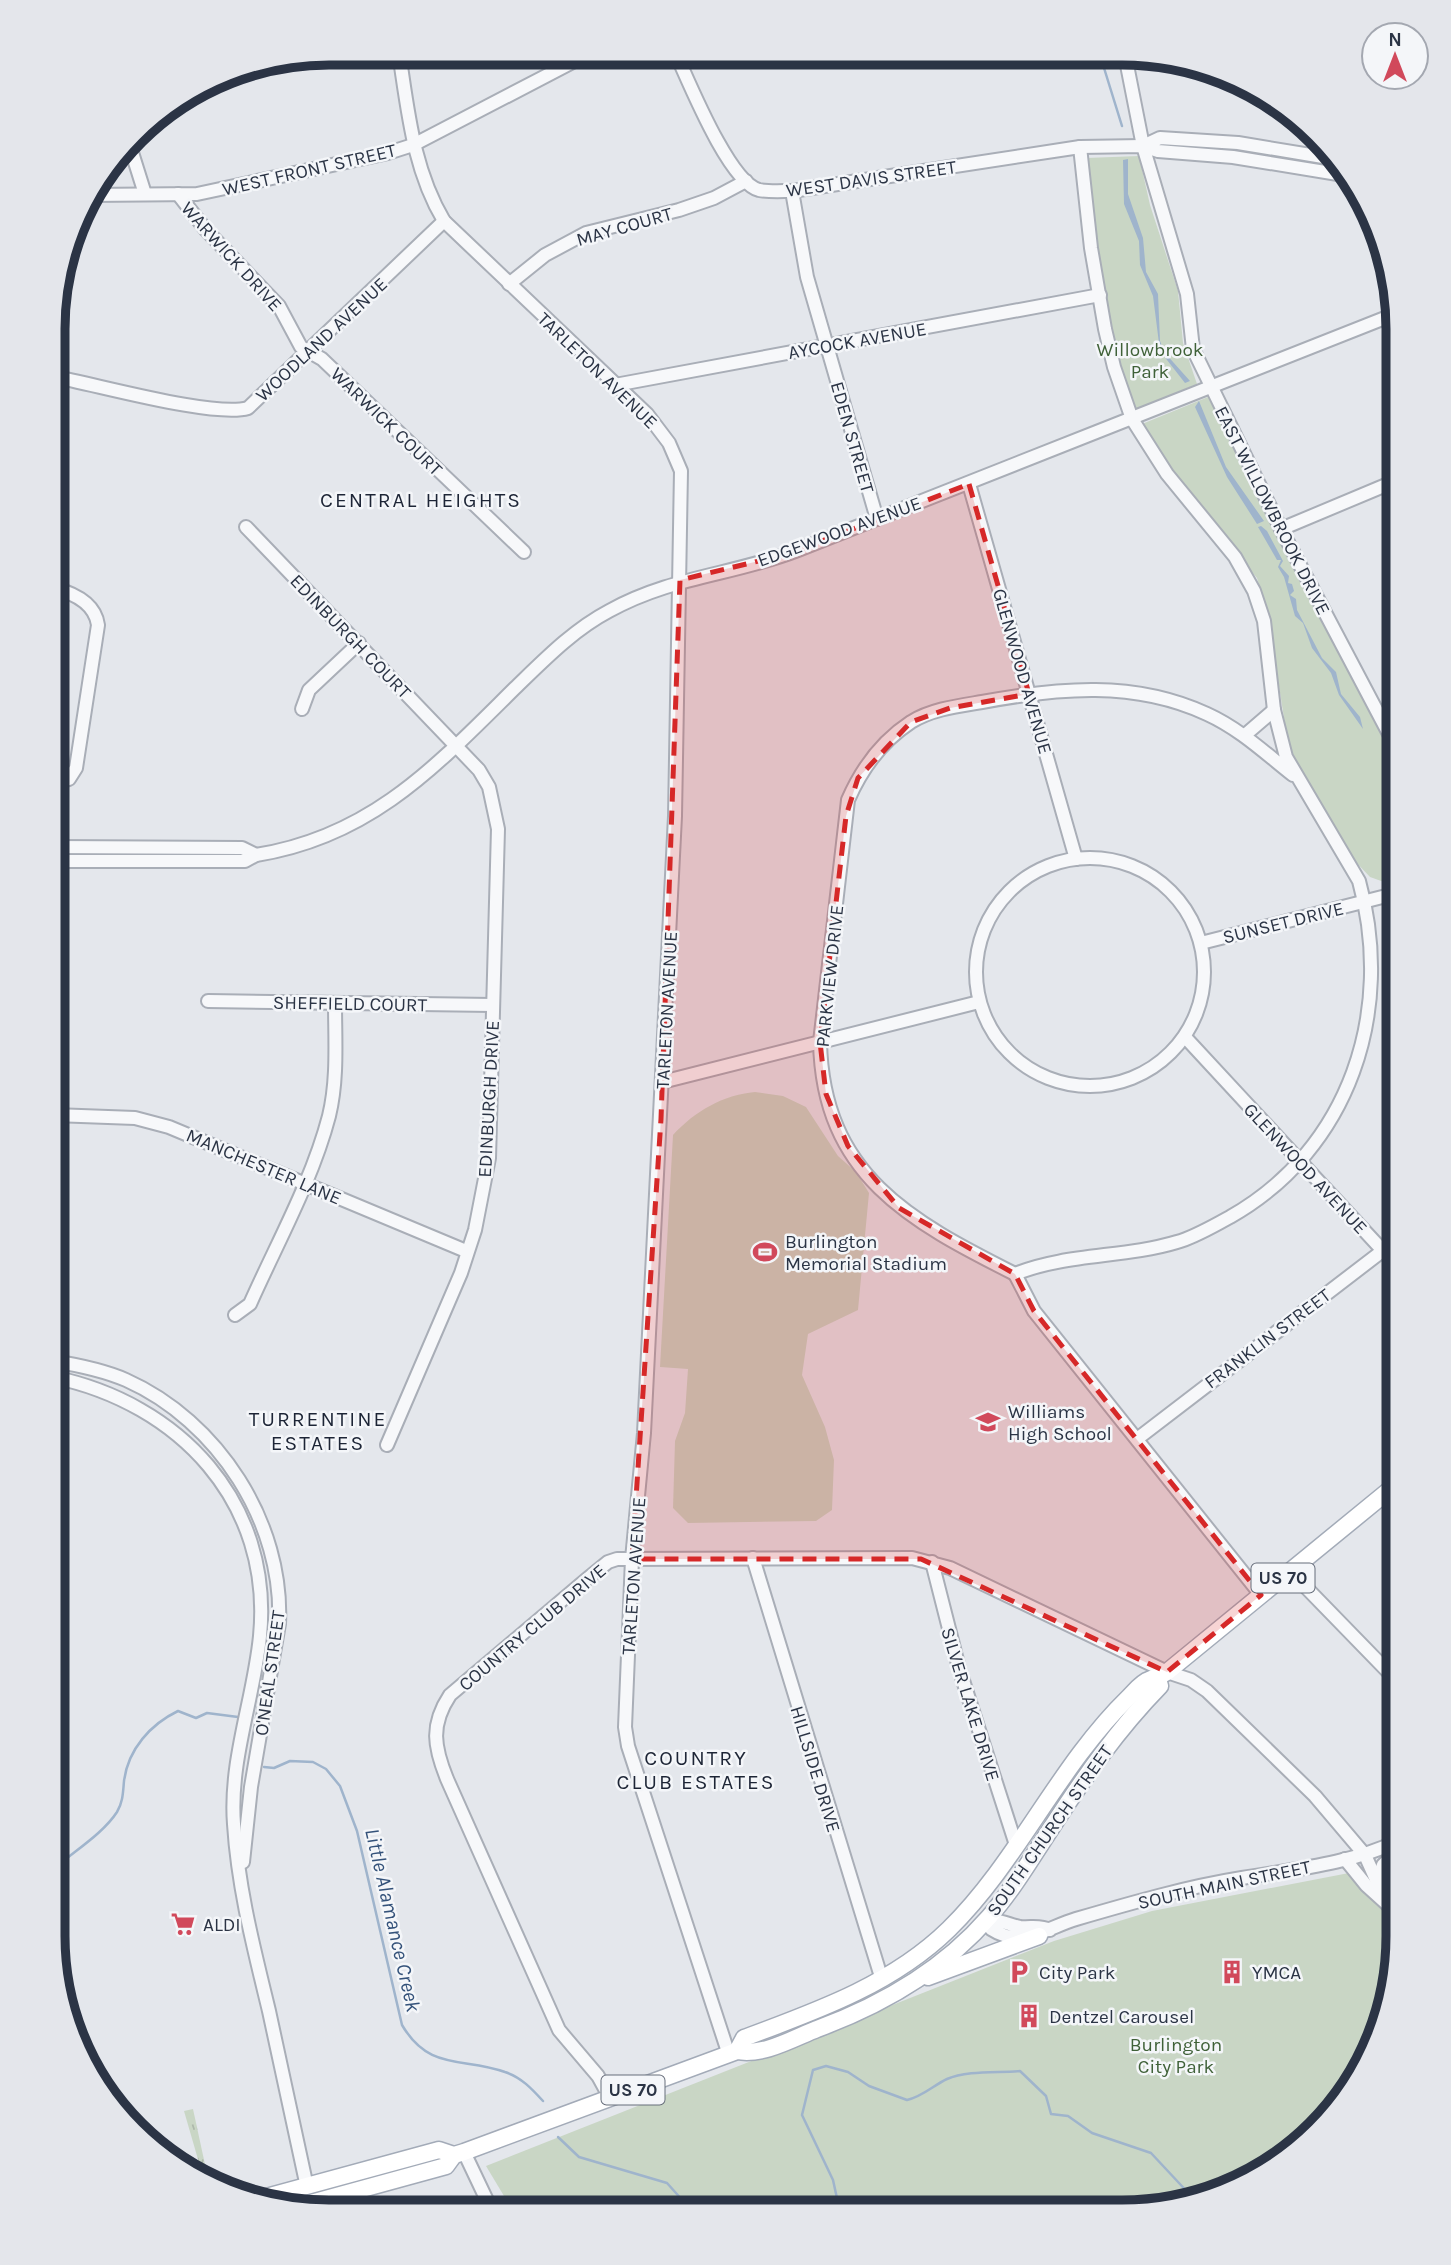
<svg xmlns="http://www.w3.org/2000/svg" width="1451" height="2265" font-family="Karla,sans-serif">
  <defs>
    <pattern id="grass-tufts" width="24" height="20" patternUnits="userSpaceOnUse" patternTransform="scale(1.75)"><rect width="24" height="20" fill="#c9d6c5"/><path d="M3 7l-1-3M5 7V3M7 7l1-3M15 17l-1-3M17 17v-4M19 17l1-3" fill="none" stroke="#adb8ab"/></pattern>
  </defs>
  <rect width="100%" height="100%" fill="#e4e7ec"/>
  <!-- grass -->
  <path fill="url(#grass-tufts)" d="M193,2109L209,2183L204,2180L184,2111Z"/>
  <!-- park -->
  <g fill="#c9d6c5">
    <path d="M1139,156L1150,205L1178,291L1183,343L1197,384L1134,410L1114,368L1086,158Z"/>
    <path d="M1208,397L1398,763V887L1370,877L1353,859L1297,768L1288,743L1268,617L1257,578L1170,474L1142,424Z"/>
    <path d="M755,1092L783,1096L806,1107L838,1156L856,1172L869,1193L858,1310L808,1334L802,1375L825,1427L834,1460L832,1510L816,1521L688,1523L673,1508L675,1441L685,1413L688,1369L660,1367L673,1135C695,1111 723,1095 755,1092Z"/>
    <path d="M1349,1873L1398,1919V1954L1384,2025L1352,2090L1291,2155L1228,2191L1122,2212L513,2211L486,2166L1054,1941L1152,1911Z"/>
  </g>
  <!-- water -->
  <g fill="#9fb4cc">
    <path d="M1128,159V194L1143,238L1146,272L1158,294L1160,341L1165,353L1190,381L1185,383L1160,351L1153,296L1140,265L1139,241L1124,204L1123,160Z"/>
    <path d="M1199,401L1226,467L1264,521L1257,524L1227,477L1195,407Z"/>
    <path d="M1261,526L1267,531L1283,561L1280,566L1289,576L1288,583L1292,584L1294,591L1290,595L1296,599L1297,610L1322,658L1336,672L1341,694L1360,717L1363,729L1339,695L1331,673L1312,648L1303,623L1295,616L1284,577L1278,567L1281,560H1277L1258,527Z"/>
  </g>
  <g fill="none" stroke-linecap="round" stroke-linejoin="round">
    <!-- stream -->
    <g stroke="#9fb4cc" stroke-width="2.5">
      <path d="M1100,55L1122,126"/>
      <path d="M264,1767L274,1768L290,1761L313,1762L326,1769L340,1786L357,1831L402,2025C429,2071 462,2057 505,2072C521,2077 532,2089 543,2101"/>
      <path d="M53,1864L61,1863C79,1848 104,1832 117,1812C123,1802 123,1792 124,1781C128,1749 151,1724 178,1711L196,1718L207,1713L238,1717"/>
      <path d="M558,2137L579,2157L667,2183L692,2211"/>
      <path d="M840,2212L833,2180L802,2115L813,2070L826,2066L848,2072L869,2086L907,2100C922,2097 934,2085 947,2079C967,2070 998,2073 1020,2071L1046,2096L1051,2114L1068,2116L1092,2133L1151,2153L1193,2198"/>
    </g>
    <!-- minor casing -->
    <g stroke="#a9aeb7" stroke-width="16">
      <g id="minor">
        <path d="M399,53C408,111 413,169 444,221L647,414L669,443L681,471L675,816L644,1433L632,1559L625,1727L628,1746L729,2055"/>
        <path d="M676,54C689,82 729,182 759,190C769,192 782,191 792,191L1080,147L1143,146L1158,151L1233,157L1350,176"/>
        <path d="M1125,55L1143,146L1187,294L1193,349L1281,529L1398,751"/>
        <path d="M129,143L145,194"/>
        <path d="M1143,146L1160,138L1238,143L1341,160"/>
        <path d="M1080,147L1091,248L1105,329L1114,367L1132,419L1167,474L1235,557L1254,591L1264,621L1274,710L1286,757L1359,881C1395,1011 1350,1149 1230,1217C1213,1226 1195,1237 1177,1242C1124,1258 1067,1253 1015,1274C910,1221 823,1175 820,1042L848,800C861,770 882,741 911,722C932,709 958,706 982,702C1058,688 1134,680 1207,714C1240,729 1265,753 1293,775"/>
        <path d="M792,191L807,277L877,519"/>
        <path d="M178,194L206,230L279,306L301,347L322,359L524,552"/>
        <path d="M90,195L197,194L388,153L413,145L590,53"/>
        <path d="M509,284L545,255L586,233L679,210L714,198L746,181"/>
        <path d="M55,377C95,384 214,418 248,408L444,221"/>
        <path d="M615,385L1100,295"/>
        <path d="M969,484L1076,859"/>
        <path d="M246,527L479,770L489,787L498,829L489,1158L475,1230L461,1273L387,1445"/>
        <path d="M1281,529L1398,480"/>
        <path d="M302,709L309,690L359,643"/>
        <path d="M1245,735L1274,710"/>
        <path d="M54,783L69,779L76,768L98,625C95,603 73,593 54,588"/>
        <path d="M54,847L242,848L256,855"/>
        <circle cx="1090" cy="972" r="114"/>
        <path d="M54,861H245L256,855C371,837 436,766 515,688C544,660 573,630 609,611C672,576 734,575 798,550C997,472 1196,392 1395,314"/>
        <path d="M1201,943L1398,893"/>
        <path d="M208,1001L493,1005"/>
        <path d="M1185,1037L1398,1267"/>
        <path d="M662,1082L979,1002"/>
        <path d="M54,1115L135,1118L169,1127L466,1251"/>
        <path d="M1015,1274L1034,1311L1261,1595"/>
        <path d="M235,1315L250,1304C277,1243 312,1181 329,1116C338,1079 335,1040 335,1003"/>
        <path d="M53,1361C78,1365 103,1370 126,1380C218,1421 284,1523 279,1624L251,1787L243,1862"/>
        <path d="M53,1377C179,1403 273,1502 260,1636C254,1698 229,1761 234,1824C238,1888 254,1949 269,2011C282,2070 294,2129 307,2187"/>
        <path d="M1137,1439L1398,1239"/>
        <path d="M753,1558L882,1980"/>
        <path d="M932,1562L959,1668L1016,1845"/>
        <path d="M1291,1572L1398,1682"/>
        <path d="M1345,1859L1366,1885L1398,1914"/>
        <path d="M1377,1882L1383,1865L1398,1850"/>
        <path d="M1050,1930C1040,1925 1031,1928 1020,1927C1009,1925 1000,1919 990,1921L991,1929C1022,1949 1046,1928 1076,1919C1131,1903 1186,1887 1242,1878C1295,1869 1350,1864 1398,1841"/>
        <path d="M610,2098L598,2076L559,2030L447,1779C434,1747 430,1725 450,1695L587,1579L608,1562L617,1559L912,1558L950,1568L1167,1672L1191,1680L1207,1691L1315,1796L1365,1855L1387,1904"/>
        <path d="M464,2152L492,2211"/>
      </g>
    </g>
    <!-- major casing -->
    <g stroke="#a3abb8" stroke-width="19">
      <g id="major">
        <path d="M928,1977L1039,1936"/>
        <path d="M737,2051L744,2038C817,2011 893,1984 949,1929C1019,1860 1058,1766 1129,1697C1134,1692 1142,1682 1149,1680C1156,1677 1160,1677 1167,1672L1398,1483"/>
        <path d="M255,2200L439,2150L454,2155L464,2152L737,2051C763,2056 792,2039 817,2029C882,2005 943,1970 989,1917C1012,1891 1031,1859 1050,1830C1083,1779 1117,1730 1160,1686L1158,1679"/>
        <path d="M289,2209L446,2166L454,2155"/>
      </g>
    </g>
    <!-- minor -->
    <use href="#minor" stroke="#f7f8fa" stroke-width="12"/>
    <!-- major -->
    <use href="#major" stroke="#fff" stroke-width="16"/>
  </g>
  <!-- marked area -->
  <path fill="#d62828" fill-opacity="0.2" stroke="#d62828" stroke-width="5" stroke-dasharray="14 9" stroke-linejoin="round" d="M969,484L1029,694L950,708L911,722L858,778L846,816L820,1042L826,1094L848,1146L899,1208L1015,1274L1034,1311L1261,1595L1167,1672L921,1559H632L661,1119L680,580L788,554Z"/>
  <!-- icons -->
  <defs>
    <g id="stadium-bare" transform="scale(1.89)"><path d="M0-5a6.5 5 0 1 0 0 10a6.5 5 0 1 0 0-10ZM-3.5-1.8h7v3.6h-7Z" fill="#d1495b" stroke="#f4f6f9" stroke-width="2.5" paint-order="stroke"/></g>
    <g id="school-bare" transform="scale(1.89)"><path d="M0-5L7-2L0 1L-7-2ZM-4 1L0 2.5L4 1V4Q0 6-4 4Z" fill="#d1495b" stroke="#f4f6f9" stroke-width="2.5" paint-order="stroke"/></g>
    <g id="supermarket-bare" transform="scale(1.89)"><path d="M-6-5.5h2.5l.6 2H6L4.5 2H-2.5L-4.4-4H-6ZM-1.5 3.2a1.3 1.3 0 1 0 .1 0ZM3 3.2a1.3 1.3 0 1 0 .1 0Z" fill="#d1495b" stroke="#f4f6f9" stroke-width="2.5" paint-order="stroke"/></g>
    <g id="parking-bare" transform="scale(1.89)"><path d="M-3.5-5.5H1a3.5 3.5 0 0 1 0 7H-1V5.5H-3.5ZM-1-3.4V-.6H.8a1.4 1.4 0 0 0 0-2.8Z" fill="#d1495b" stroke="#f4f6f9" stroke-width="2.5" paint-order="stroke"/></g>
    <g id="building-bare" transform="scale(1.89)"><path d="M-4-6H4V6H1V3H-1V6H-4ZM-2.5-4.3h1.7v1.8h-1.7ZM.8-4.3h1.7v1.8H.8ZM-2.5-1h1.7V.8h-1.7ZM.8-1h1.7V.8H.8Z" fill="#d1495b" stroke="#f4f6f9" stroke-width="2.5" paint-order="stroke"/></g>
  </defs>
  <g fill-rule="evenodd">
    <use href="#stadium-bare" x="765" y="1252"/>
    <use href="#school-bare" x="988" y="1422"/>
    <use href="#supermarket-bare" x="183" y="1924"/>
    <use href="#parking-bare" x="1019" y="1972"/>
    <use href="#building-bare" x="1232" y="1972"/>
    <use href="#building-bare" x="1029" y="2016"/>
  </g>
  <g text-anchor="middle" stroke-width="5" stroke-linejoin="round" paint-order="stroke">
    <!-- shield labels -->
    <g fill="#f4f6f9" stroke="#676e7b" stroke-width="2">
      <rect x="1251.5" y="1563.5" width="63" height="29" rx="5"/>
      <rect x="601.5" y="2075.5" width="63" height="29" rx="5"/>
    </g>
    <g font-size="18" font-weight="bold" fill="#2b3445">
      <text x="1283" y="1584">US 70</text>
      <text x="633" y="2096">US 70</text>
    </g>
    <!-- street labels -->
    <g font-size="19" fill="#2b3445" stroke="#f4f6f9">
      <text transform="translate(309 169) rotate(-13)" y="7">WEST FRONT STREET</text>
      <text transform="translate(871 178) rotate(-8)" y="7">WEST DAVIS STREET</text>
      <text transform="translate(624 226) rotate(-16)" y="7">MAY COURT</text>
      <text transform="translate(232 256) rotate(48)" y="7">WARWICK DRIVE</text>
      <text transform="translate(321 339) rotate(-43)" y="7">WOODLAND AVENUE</text>
      <text transform="translate(857 340) rotate(-10)" y="7">AYCOCK AVENUE</text>
      <text transform="translate(598 370) rotate(44)" y="7">TARLETON AVENUE</text>
      <text transform="translate(387 421) rotate(44)" y="7">WARWICK COURT</text>
      <text transform="translate(853 437) rotate(74)" y="7">EDEN STREET</text>
      <text transform="translate(1273 510) rotate(63)" y="7">EAST WILLOWBROOK DRIVE</text>
      <text transform="translate(839 531) rotate(-20)" y="7">EDGEWOOD AVENUE</text>
      <text transform="translate(351 636) rotate(46)" y="7">EDINBURGH COURT</text>
      <text transform="translate(1023 671) rotate(74)" y="7">GLENWOOD AVENUE</text>
      <text transform="translate(1283 922) rotate(-14)" y="7">SUNSET DRIVE</text>
      <text transform="translate(829 976) rotate(-84)" y="7">PARKVIEW DRIVE</text>
      <text transform="translate(350 1003) rotate(1)" y="7">SHEFFIELD COURT</text>
      <text transform="translate(666 1010) rotate(-87)" y="7">TARLETON AVENUE</text>
      <text transform="translate(488 1099) rotate(-87)" y="7">EDINBURGH DRIVE</text>
      <text transform="translate(264 1166) rotate(23)" y="7">MANCHESTER LANE</text>
      <text transform="translate(1306 1168) rotate(47)" y="7">GLENWOOD AVENUE</text>
      <text transform="translate(1267 1338) rotate(-37)" y="7">FRANKLIN STREET</text>
      <text transform="translate(633 1576) rotate(-86)" y="7">TARLETON AVENUE</text>
      <text transform="translate(532 1627) rotate(-40)" y="7">COUNTRY CLUB DRIVE</text>
      <text transform="translate(269 1673) rotate(-82)" y="7">O'NEAL STREET</text>
      <text transform="translate(971 1704) rotate(73)" y="7">SILVER LAKE DRIVE</text>
      <text transform="translate(816 1769) rotate(73)" y="7">HILLSIDE DRIVE</text>
      <text transform="translate(1049 1830) rotate(-55)" y="7">SOUTH CHURCH STREET</text>
      <text transform="translate(1224 1884) rotate(-12)" y="7">SOUTH MAIN STREET</text>
    </g>
    <!-- park labels -->
    <g font-size="19" fill="#3f6138" stroke="#f4f6f9">
      <text x="1150" y="356">Willowbrook<tspan x="1150" dy="22">Park</tspan></text>
      <text x="1176" y="2051">Burlington<tspan x="1176" dy="22">City Park</tspan></text>
    </g>
    <!-- poi labels -->
    <g font-size="19" fill="#2b3445" stroke="#f4f6f9" text-anchor="start">
      <text x="785" y="1248">Burlington<tspan x="785" dy="22">Memorial Stadium</tspan></text>
      <text x="1008" y="1418">Williams<tspan x="1008" dy="22">High School</tspan></text>
      <text x="203" y="1931">ALDI</text>
      <text x="1039" y="1979">City Park</text>
      <text x="1252" y="1979">YMCA</text>
      <text x="1049" y="2023">Dentzel Carousel</text>
    </g>
    <!-- neighbourhood labels -->
    <g font-size="21" letter-spacing="2" fill="#1d2536" stroke="#f4f6f9">
      <text x="421" y="507">CENTRAL HEIGHTS</text>
      <text x="318" y="1426">TURRENTINE<tspan x="318" dy="24">ESTATES</tspan></text>
      <text x="696" y="1765">COUNTRY<tspan x="696" dy="24">CLUB ESTATES</tspan></text>
    </g>
    <!-- water labels -->
    <g font-size="21" font-style="italic" fill="#34527a" stroke="#f4f6f9">
      <text transform="translate(393 1920) rotate(77)" y="7">Little Alamance Creek</text>
    </g>
  </g>
  <!-- crop -->
  <path d="M0 0H1451V2265H0ZM329 65H1122A264 264 0 0 1 1386 329V1936A264 264 0 0 1 1122 2200H329A264 264 0 0 1 65 1936V329A264 264 0 0 1 329 65Z" fill="#e4e6eb" fill-rule="evenodd"/>
  <path fill="none" stroke="#2b3445" stroke-width="9" d="M329 65H1122A264 264 0 0 1 1386 329V1936A264 264 0 0 1 1122 2200H329A264 264 0 0 1 65 1936V329A264 264 0 0 1 329 65Z"/>
  <!-- north arrow -->
  <g transform="translate(1395 56)"><circle r="33" fill="#f4f6f9" stroke="#a4a8b1" stroke-width="2"/>
  <path d="M0-5L12 26L0 18L-12 26Z" fill="#d1495b"/>
  <text y="-10" font-size="19" font-weight="bold" text-anchor="middle" fill="#2b3445">N</text>
  </g>
</svg>
